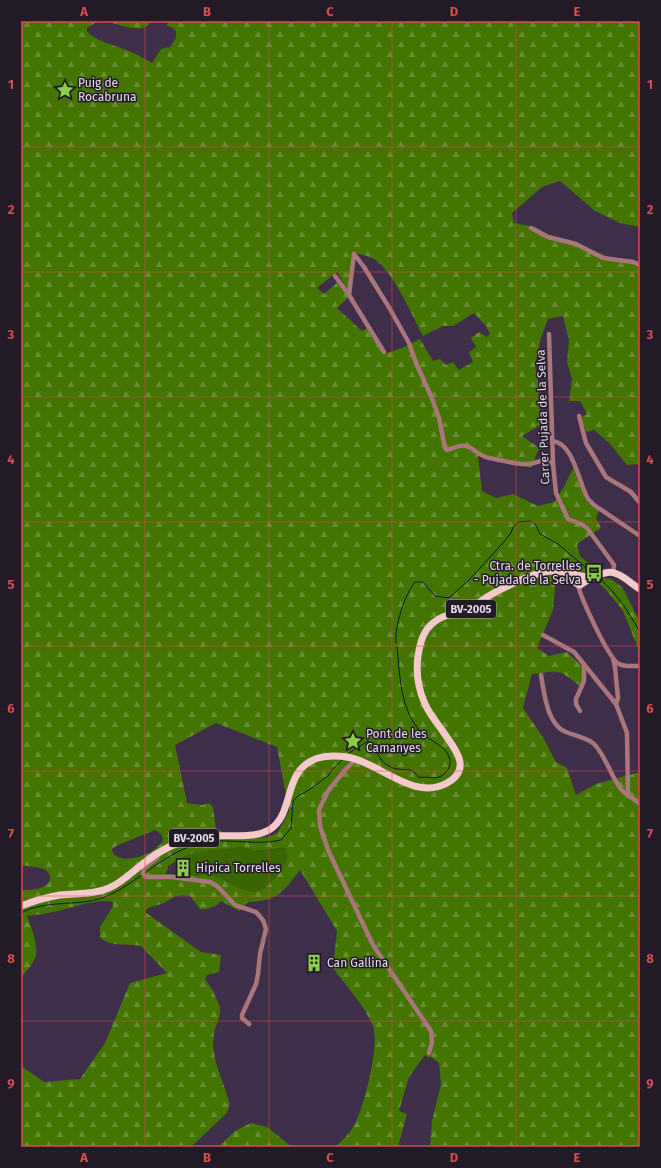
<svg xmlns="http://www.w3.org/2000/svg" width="661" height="1168" font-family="'Fira Sans',sans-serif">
  <defs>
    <pattern id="forest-firs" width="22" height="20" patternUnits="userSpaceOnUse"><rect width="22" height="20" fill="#437400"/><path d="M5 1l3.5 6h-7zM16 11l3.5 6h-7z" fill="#678e32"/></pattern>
  </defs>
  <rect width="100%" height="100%" fill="#3f2e49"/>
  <!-- forest -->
  <g fill="url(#forest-firs)" fill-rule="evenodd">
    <path d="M21,21H98L87,28V32C101,44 120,46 136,54C141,57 147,60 152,63L161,49L170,47L176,38V31L173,28L167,26L168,21H640V227L620,223L595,211L560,181L542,187L512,213L514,223L535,227L549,235L569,240L611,258L640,263V464L627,465L610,444L594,430L586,432L581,417L587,414L580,401H569L572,379L567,362L569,340L563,316L548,319L541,337L535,366L538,381L540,425L522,436L539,448L531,468L478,456L482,491L496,498L513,494L538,506L554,502L564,487L573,468L586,501L599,511L596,518L601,528L577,544L580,556L598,571L556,578L553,610L537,648L549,656L567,652L584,668L582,688C559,669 561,670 532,674L523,708L544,739L556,762L567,768L576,795L596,784L636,773H640V1147H430L432,1121L441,1084L439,1063L430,1056L429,1058L425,1055L409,1077L399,1111L407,1114L398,1147H335C342,1141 351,1132 355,1124C364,1105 380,1046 373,1026C364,1005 346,986 333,968L337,931L300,870C283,892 278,901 248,902L239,911L221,901C216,907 208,910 200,909L190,896L183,895L176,896L164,903L148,908L145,912L201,952L221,955L219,972L207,975L205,979L213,991L220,1007V1015L214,1032L213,1046L216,1063L230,1104L227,1113L191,1147H21V1066L44,1082L80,1079L105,1043L130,983L167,973L141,946C127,943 112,948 100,937V927L113,906V902C95,899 75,907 58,911C48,913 37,915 27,916C32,930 41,949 33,962C30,968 25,972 21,978V890C29,890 52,890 50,876C49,873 47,870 43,869C37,867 28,866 21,865ZM357,254C363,255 369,256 374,259C392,269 413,317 423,336L443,326H453L474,313L486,326L490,334L487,337L479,332L471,338L476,347L469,352L473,362L459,370L453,362L446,365L440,359L433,361L420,339L402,348L384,354L367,328L362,331L337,308L348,298L338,282L324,294L317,288L337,272L348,291ZM216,723L277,747L289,811L284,821L277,833L267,837L240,839L216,829L213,807L209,803L202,805L187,803L175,745ZM155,830L161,834L163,840C160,846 154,850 149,853C139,858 115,864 112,849L116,846ZM243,847L253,851L285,848C288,859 285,865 278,874C251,911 236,877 205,874C201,874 197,876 193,876C184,875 174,874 165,874L168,869V866L188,855Z"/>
    <path d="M105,21H151C144,37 117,23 105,21Z"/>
    <path d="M603,578L611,579L622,587L640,622V658L638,648L623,611L608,592L600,584L599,581Z"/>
    <path d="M251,1123L267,1127L292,1147H218L235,1131Z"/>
  </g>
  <!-- green -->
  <path fill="#3a6600" d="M243,847L253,851L286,848L287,856L283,867L272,882L262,889L256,892L241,889L226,880L211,876L204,874L195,876L178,875L176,861L195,852Z"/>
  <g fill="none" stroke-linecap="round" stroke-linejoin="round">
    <!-- stream -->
    <g stroke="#051c35" stroke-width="1">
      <path d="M599,578C616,592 629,613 640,632"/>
      <path d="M396,643C394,627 405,594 415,582H423L435,596L449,598L469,580L503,543L511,533L513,527L518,522L531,521L535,524L540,534L558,544L592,573"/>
      <path d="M349,753L368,741C376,748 378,759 387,765C395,770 400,769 410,770C414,771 416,775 419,777C421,778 423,777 425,777C434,778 441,779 447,771C450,767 451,762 449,757C446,746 430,741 422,733C400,711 400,676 397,647"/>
      <path d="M145,873C165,858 188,843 214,841C236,840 259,845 281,840L291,828L293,801L298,796L309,790L329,775C331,769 338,765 342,760"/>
      <path d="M21,913C45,900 74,906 99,899C115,894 129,884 142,875"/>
    </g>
    <!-- street -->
    <g stroke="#a8767b" stroke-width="4.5">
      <path d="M531,228L548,237L576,244L603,258L633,262L640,265"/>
      <path d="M354,254L364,267L390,309L409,343L416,363L431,396L439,418L445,448L447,450C453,449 460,444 466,446C472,447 479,456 489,458C501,460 517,465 529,464C540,463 541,457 553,464"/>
      <path d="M354,254L349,295L384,352"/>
      <path d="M335,276L349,295"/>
      <path d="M549,334L553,464L556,493L568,519L581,524L587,528L612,562L614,565L613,573"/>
      <path d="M579,416L586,443L606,477L631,492L640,503"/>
      <path d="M553,441C574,444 578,482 588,499L594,505L640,536"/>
      <path d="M578,585C581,598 608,658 619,664C624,667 634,666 640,666"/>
      <path d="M543,635L574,652L616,704"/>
      <path d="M613,659L615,667L618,698L616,704L627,733L628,796"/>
      <path d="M541,675C544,692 547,725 566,732C575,736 586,737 594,744C606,756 610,775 621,789C626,796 634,798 640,804"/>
      <path d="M580,711L576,704V699L584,681V664"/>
      <path d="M356,759L346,769L328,791L319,810L320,826L328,850L373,945L431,1031L432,1042L429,1053"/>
      <path d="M160,852L157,858L144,868L143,874L146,877H172L210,882L217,886L235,905L256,912L263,920L266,929L260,954L258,974L256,984L242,1015V1018L249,1024"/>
    </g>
    <!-- primary -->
    <g stroke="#f3c9cc" stroke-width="7">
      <path d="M570,574L575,580L576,583L580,585L592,577"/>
      <path d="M21,906C34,901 47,897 60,895C77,893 93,895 109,888C123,882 133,871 145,862C159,851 177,842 194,838C217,832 250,841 269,830C296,814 281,770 318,758C332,754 350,756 363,762C388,772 419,799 447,783C474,768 453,747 442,730C436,722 429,713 425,704C416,684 415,663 421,642C425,628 435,619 448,615C456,613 464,613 470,609C474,607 477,604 481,601C495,591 534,572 551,571C563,570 575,576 587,577C598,577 606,569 617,574C626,577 632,585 640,589"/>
    </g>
  </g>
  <!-- grid -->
  <path fill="none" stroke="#d94c4f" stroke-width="1" stroke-opacity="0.55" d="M145,21V1147M269,21V1147M392,21V1147M516,21V1147M21,147H640M21,272H640M21,397H640M21,522H640M21,646H640M21,771H640M21,896H640M21,1021H640"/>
  <!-- icons -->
  <defs>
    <g id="sight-bare" transform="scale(1.38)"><path d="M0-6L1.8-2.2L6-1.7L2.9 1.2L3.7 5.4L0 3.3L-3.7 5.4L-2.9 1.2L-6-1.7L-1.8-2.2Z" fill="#8ace48" stroke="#221a26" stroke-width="2.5" paint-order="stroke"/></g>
    <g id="bus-bare" transform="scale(1.38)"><path d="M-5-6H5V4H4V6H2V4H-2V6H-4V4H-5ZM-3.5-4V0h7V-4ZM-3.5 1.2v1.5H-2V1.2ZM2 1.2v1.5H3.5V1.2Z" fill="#8ace48" stroke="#221a26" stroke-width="2.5" paint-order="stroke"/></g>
    <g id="building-bare" transform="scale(1.38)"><path d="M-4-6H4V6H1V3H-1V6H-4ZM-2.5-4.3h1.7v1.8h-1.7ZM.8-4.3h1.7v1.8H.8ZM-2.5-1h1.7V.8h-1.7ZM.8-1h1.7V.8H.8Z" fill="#8ace48" stroke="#221a26" stroke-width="2.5" paint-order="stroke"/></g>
  </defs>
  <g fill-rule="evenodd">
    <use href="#sight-bare" x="65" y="90"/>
    <use href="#bus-bare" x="594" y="573"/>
    <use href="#sight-bare" x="353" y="741"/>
    <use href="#building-bare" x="183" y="868"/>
    <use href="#building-bare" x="314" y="963"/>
  </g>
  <g text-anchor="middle" stroke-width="3" stroke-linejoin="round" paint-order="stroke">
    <!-- shield labels -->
    <g fill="#221a26" stroke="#aaa1b1" stroke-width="1">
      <rect x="446" y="600" width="50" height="18" rx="3"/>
      <rect x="169" y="829" width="50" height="18" rx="3"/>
    </g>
    <g font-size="11" font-weight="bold" fill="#e5dbec">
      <text x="471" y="613">BV-2005</text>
      <text x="194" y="842">BV-2005</text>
    </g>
    <!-- poi labels -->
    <g font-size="12" fill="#e5dbec" stroke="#221a26" text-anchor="start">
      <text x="78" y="87">Puig de<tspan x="78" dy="14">Rocabruna</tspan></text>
      <text x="581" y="570" text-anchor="end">Ctra. de Torrelles<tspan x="581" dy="14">- Pujada de la Selva</tspan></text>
      <text x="366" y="738">Pont de les<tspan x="366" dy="14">Camanyes</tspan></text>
      <text x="196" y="872">Hípica Torrelles</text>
      <text x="327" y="967">Can Gallina</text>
    </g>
    <!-- street labels -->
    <g font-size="12" fill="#e5dbec" stroke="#221a26">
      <text transform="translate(543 417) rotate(-92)" y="4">Carrer Pujada de la Selva</text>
    </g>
  </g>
  <!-- border -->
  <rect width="661" height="1168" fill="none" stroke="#221a26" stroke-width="44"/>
  <rect x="22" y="22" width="617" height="1124" fill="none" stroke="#d94c4f" stroke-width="1.5"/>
  <g font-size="13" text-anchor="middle" font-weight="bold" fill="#d94c4f">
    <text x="84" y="16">A</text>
    <text x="207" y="16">B</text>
    <text x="330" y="16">C</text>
    <text x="454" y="16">D</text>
    <text x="577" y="16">E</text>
    <text x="11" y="89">1</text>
    <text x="650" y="89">1</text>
    <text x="11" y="214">2</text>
    <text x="650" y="214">2</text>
    <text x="11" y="339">3</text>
    <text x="650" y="339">3</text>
    <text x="11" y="464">4</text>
    <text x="650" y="464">4</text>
    <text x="11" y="589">5</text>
    <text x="650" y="589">5</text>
    <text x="11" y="713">6</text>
    <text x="650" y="713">6</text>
    <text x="11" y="838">7</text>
    <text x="650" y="838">7</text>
    <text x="11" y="963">8</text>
    <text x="650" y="963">8</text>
    <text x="11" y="1088">9</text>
    <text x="650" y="1088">9</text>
    <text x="84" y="1162">A</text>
    <text x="207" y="1162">B</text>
    <text x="330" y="1162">C</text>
    <text x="454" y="1162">D</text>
    <text x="577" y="1162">E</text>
  </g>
</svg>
